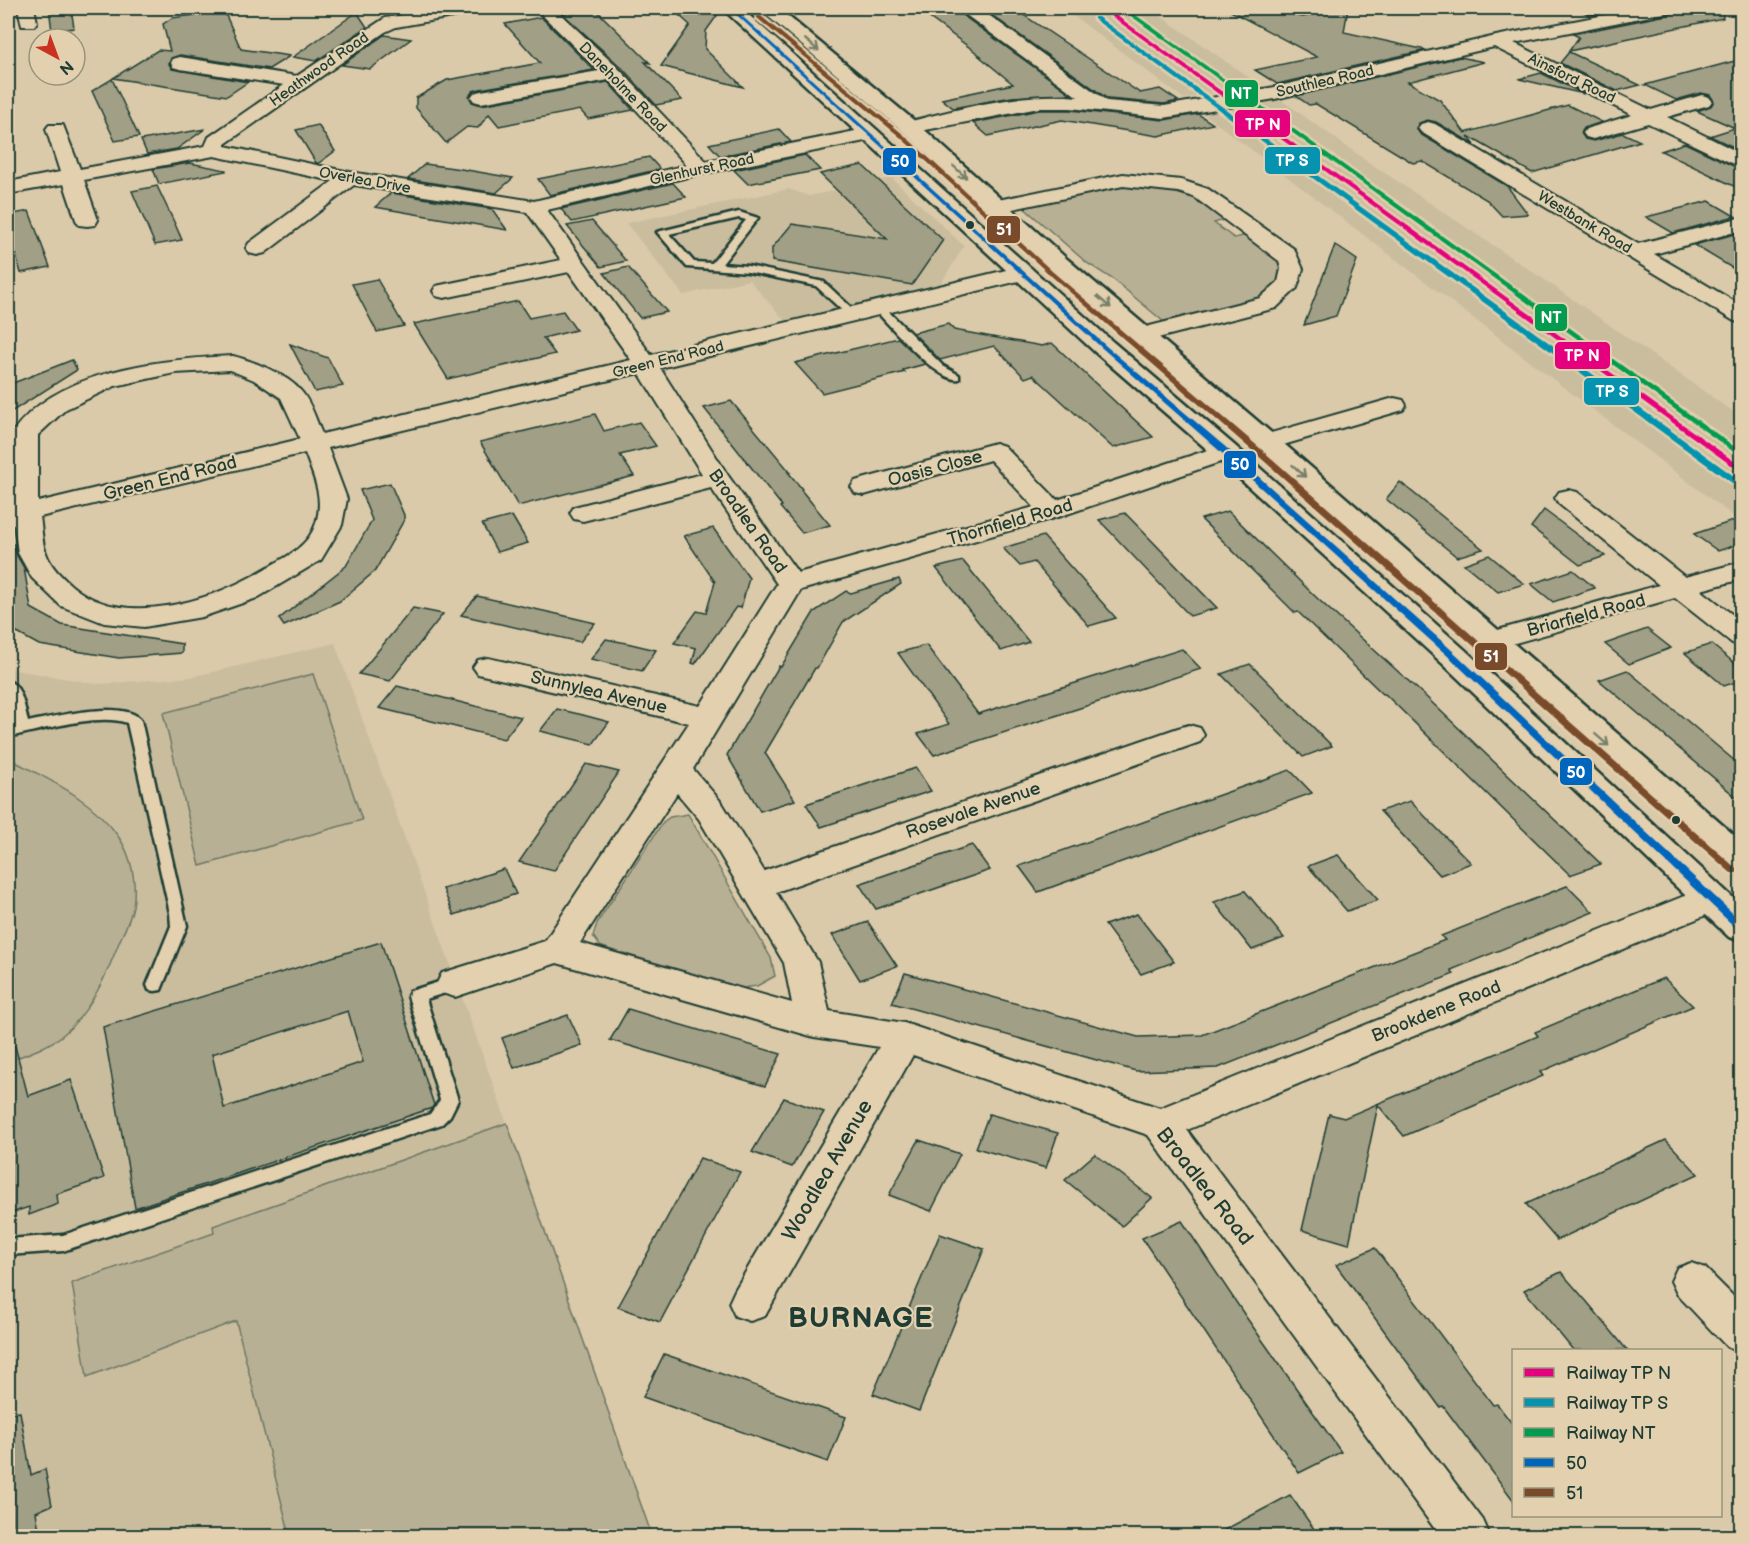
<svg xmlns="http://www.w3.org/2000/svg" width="1749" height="1544" font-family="'Balsamiq Sans',sans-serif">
  <rect width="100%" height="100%" fill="#dbcaa9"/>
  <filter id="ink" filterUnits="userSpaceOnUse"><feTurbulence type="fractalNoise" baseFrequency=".0167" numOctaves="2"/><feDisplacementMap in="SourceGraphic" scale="12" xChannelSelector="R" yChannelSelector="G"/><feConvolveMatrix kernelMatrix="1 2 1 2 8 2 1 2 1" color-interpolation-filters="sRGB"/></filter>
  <g filter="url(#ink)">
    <!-- built -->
    <g fill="#cabd9e">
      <path d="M1063,8H1149L1260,85L1184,99Z"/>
      <path d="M1280,99L1370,163L1545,280L1741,417V522L1203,113Z"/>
      <path d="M892,178L964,246L940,285L786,322L749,280L683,295L626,223L789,189L809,196Z"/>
      <path d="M335,643L507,1123L213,1226L290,1536H8V665L15,670L98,684L191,677Z"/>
    </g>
    <!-- green -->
    <g fill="#b8b094" stroke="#6c7664" stroke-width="1.5">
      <path d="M1128,185L1171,190L1196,197L1227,219L1214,223L1234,238L1248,235L1282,262C1283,279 1274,290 1259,299L1164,322L1114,280L1087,263L1023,207Z"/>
      <path d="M313,674L362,820L200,866L163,713Z"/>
      <path d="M8,758C47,779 92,798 118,836C132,856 137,883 133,906C131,917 125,930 120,940C107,974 92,1009 65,1033C49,1047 27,1054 8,1061Z"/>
      <path d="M688,814L771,958L775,976L757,986L743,988L611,950L600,946L593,936L597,923L663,822L670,817Z"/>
      <path d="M507,1123L652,1536H290L236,1321L87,1377L72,1283L214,1233L213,1226Z"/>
    </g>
    <!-- building -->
    <g fill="#a19f85" stroke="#1f3d34" stroke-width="1.5" fill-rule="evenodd">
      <path d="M49,8H71L74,28L52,31Z"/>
      <path d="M594,8L650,63L645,62L682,100L656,105L622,68L563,14Z"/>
      <path d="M671,8H720L721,10L706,31L705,49L743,87L661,66L690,25Z"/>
      <path d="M916,8H958L961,14L1071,94L1012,97L953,108L942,99L1013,84L979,56H981Z"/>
      <path d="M982,8H1013L1140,93L1160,89L1178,101L1164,104L1108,99Z"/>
      <path d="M1225,8H1286L1291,14L1303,17L1311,15L1314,10L1313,8H1348L1344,32L1426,50L1277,84L1255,70L1317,57Z"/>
      <path d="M1574,8H1632L1590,15Z"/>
      <path d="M1675,8H1722L1723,18L1569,51L1579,37L1573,34L1671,14Z"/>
      <path d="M224,11L241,49L290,56L269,69L180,55L171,58L169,64L172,69L248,82L227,96L113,78L158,50L170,51L163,24L172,18Z"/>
      <path d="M357,12L367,27L316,61L293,57Z"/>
      <path d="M541,17L594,70L480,89L473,91L469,96L472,102L481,105L608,82L633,110L588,119L580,110L499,126L489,114L478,128L467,127L446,143L416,108V98L447,80L540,63L505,24Z"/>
      <path d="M384,35L411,39L370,69L342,65Z"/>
      <path d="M1569,52L1640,85L1617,91L1560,63Z"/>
      <path d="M1460,57L1484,62L1408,82L1440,100L1465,133L1568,105L1602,122L1584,128L1581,133L1585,139L1594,141L1623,133L1640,141L1532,173L1468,136L1475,145L1436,122L1427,120L1419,123L1416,128L1420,134L1507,186L1528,214L1502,216L1487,200L1422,161L1413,163L1316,104L1309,105L1296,96Z"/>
      <path d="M1742,59V151L1710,136L1735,128L1697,111L1711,106L1714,101L1710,95L1701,93L1676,100L1645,85Z"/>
      <path d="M1541,73L1584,94L1519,79Z"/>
      <path d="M112,79L139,137L115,141L92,91Z"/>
      <path d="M1039,110H1070L1164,120L1198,114L1213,124L1158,136L1062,120L988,136L973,123Z"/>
      <path d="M318,125L335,151L319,163H316L296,130Z"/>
      <path d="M205,129L177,149L147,154L141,140Z"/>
      <path d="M779,129L791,142L720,156L709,144Z"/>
      <path d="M1685,143L1742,170V190L1661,151Z"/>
      <path d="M805,155L820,170L748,184L734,170Z"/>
      <path d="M649,157L660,169L550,195L538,179Z"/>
      <path d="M190,163L226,170V171L159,184L153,169Z"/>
      <path d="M425,164L461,169L513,178L496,193L408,179Z"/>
      <path d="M862,165L943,240L912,285L772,261V248L792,224L887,239L820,174Z"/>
      <path d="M673,183L686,197L572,222L561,209Z"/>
      <path d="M157,186L175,224L182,240L155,245L132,191Z"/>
      <path d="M391,193L492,209L507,230L375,207Z"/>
      <path d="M1709,201L1735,216L1673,233L1646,217Z"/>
      <path d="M29,211L50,267L21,273L8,228V215Z"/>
      <path d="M592,221L626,261L601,267L567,226Z"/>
      <path d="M1742,232V274L1694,245Z"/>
      <path d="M1335,245L1357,260L1336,316L1304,325Z"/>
      <path d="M628,267L667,312L640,318L604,273Z"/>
      <path d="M377,279L404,326L377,332L352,284Z"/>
      <path d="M518,301L529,318L563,311L576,330L543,338L555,354L448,379L414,324Z"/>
      <path d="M948,324L954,330L1042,346L1052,343L1153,437L1113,448L1033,375L1025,378L994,346L940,360L913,333Z"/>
      <path d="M898,338L925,364L903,370L905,372L822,393L795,363Z"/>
      <path d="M290,344L328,358L343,386L315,392Z"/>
      <path d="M72,360L77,370L8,414V385Z"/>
      <path d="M731,401L790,472H788L802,489L801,490L830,525L802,533L780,507L782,506L704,408Z"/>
      <path d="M595,414L604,431L639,422L656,446L620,455L634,476L518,506L480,442Z"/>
      <path d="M1400,482L1449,522L1483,549L1457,557L1386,499Z"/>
      <path d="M390,483L404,515V520L375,571L340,601L284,626L279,619L346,566L372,520L360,490Z"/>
      <path d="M1544,510L1605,556L1580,565L1531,527Z"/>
      <path d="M1228,511L1319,600L1424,695L1601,864L1570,875L1385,694H1383L1298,612L1295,613L1201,519Z"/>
      <path d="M1125,513L1217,608L1190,616L1099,520Z"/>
      <path d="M512,516L528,543L497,552L482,524Z"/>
      <path d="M1742,518V543L1718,551L1694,534Z"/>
      <path d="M713,528L749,578L741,608L736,607L695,664L692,663L696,648L674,643L697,611L706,613L715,582L684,536Z"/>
      <path d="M1043,536L1116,618L1089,626L1034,562L1020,566L1003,548Z"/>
      <path d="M14,544L16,554L24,568L31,608L62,625L182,644V653L119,658L39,645L8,628V545Z"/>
      <path d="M1489,555L1524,584L1498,592L1464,564Z"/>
      <path d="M963,561L1029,642L1001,651L936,568Z"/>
      <path d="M1573,570L1595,588L1553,602L1531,584Z"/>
      <path d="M899,579L901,584L843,622L817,668H815L765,753L795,800L760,811L727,755L779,666L781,667L814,612L846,591L851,593Z"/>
      <path d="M477,596L557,614L595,623L580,642L461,615Z"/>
      <path d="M413,608L443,614L390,681L359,674Z"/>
      <path d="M1647,629L1671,648L1629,664L1605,644Z"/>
      <path d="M606,639L631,644L656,650L642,671L591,659Z"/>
      <path d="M1711,644L1742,669V680L1724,686L1685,653Z"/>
      <path d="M926,645L978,714L1182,649L1201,669L934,755L918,734L949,724L898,653Z"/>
      <path d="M1250,664L1332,746L1303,757L1221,674Z"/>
      <path d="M1627,670L1742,767V802L1599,680Z"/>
      <path d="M397,686L471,705L521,717L504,739L379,708Z"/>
      <path d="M557,709L583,715L609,722L593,744L540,731Z"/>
      <path d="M586,764L619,772L554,871L519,862Z"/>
      <path d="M916,768L931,791L821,827L806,804Z"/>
      <path d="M1290,770L1312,793L1038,892L1019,866Z"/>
      <path d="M1410,801L1471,863L1440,875L1380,811Z"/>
      <path d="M972,845L990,870L876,909L859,884Z"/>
      <path d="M1338,855L1378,900L1347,911L1308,866Z"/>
      <path d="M504,869L516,894L454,915L443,889Z"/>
      <path d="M1567,886L1593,912L1451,970L1454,974L1218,1068L1136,1071L892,1003L905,973L1138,1037L1202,1035L1445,940L1441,936Z"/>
      <path d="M1245,891L1284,938L1252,950L1214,902Z"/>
      <path d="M1137,914L1174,962L1141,974L1105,925Z"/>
      <path d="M868,922L897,966L860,980L832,935Z"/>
      <path d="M381,942L434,1105L432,1108L135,1208L103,1027ZM348,1011L363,1062L224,1108L212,1054Z"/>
      <path d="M1664,978L1693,1006L1540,1072L1543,1076L1404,1136L1378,1105L1349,1244L1302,1230L1329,1114L1344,1118L1538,1036L1535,1032Z"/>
      <path d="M628,1009L678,1024L781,1054L765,1086L610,1040Z"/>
      <path d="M568,1015L582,1045L514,1068L502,1038Z"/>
      <path d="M15,1046L28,1096L71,1080L104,1178L57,1194L58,1204L29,1215V1207L8,1214V1047Z"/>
      <path d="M784,1098L824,1112L792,1167L752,1152Z"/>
      <path d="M989,1114L1058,1133L1046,1168L976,1148Z"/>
      <path d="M919,1140L960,1154L931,1211L889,1195Z"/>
      <path d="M1666,1140L1698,1174L1557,1240L1526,1204Z"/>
      <path d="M1095,1154L1152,1198L1122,1226L1065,1180Z"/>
      <path d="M700,1158L740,1172L660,1322L618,1307Z"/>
      <path d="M1182,1221L1246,1317L1341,1452L1299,1473L1142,1238Z"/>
      <path d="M940,1234L984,1249L919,1411L873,1394Z"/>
      <path d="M1375,1248L1493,1405L1497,1404L1514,1426V1501L1443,1406L1440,1407L1336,1265Z"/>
      <path d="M1561,1272L1588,1303L1627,1350H1573L1524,1290Z"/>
      <path d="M664,1354L846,1417L828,1462L643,1397Z"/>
      <path d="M20,1412L31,1475L45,1469L52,1505L36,1512L40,1536H8V1413Z"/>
      <path d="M1290,1495L1319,1536H1213L1262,1510Z"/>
    </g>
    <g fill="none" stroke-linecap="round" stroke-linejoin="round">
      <!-- lane casing -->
      <g stroke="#1f3d34" stroke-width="5">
        <g id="lane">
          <path d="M739,212L758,218L722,264L748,266L824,282L856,312V316H848L816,286L748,272L687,267L657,232ZM739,218L746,220L712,263L694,262L669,234Z"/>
          <path d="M879,305L883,306L943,366L959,375V379C938,383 891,326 875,310V306Z"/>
          <path d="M8,681C22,685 25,710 28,722C52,717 125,699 141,720L187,926L161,990L155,991L149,990L147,985L171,926L170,913L127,723C99,712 38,731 8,737V727L15,725L8,702Z"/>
          <path d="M455,977L461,978L463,983L461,988L426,999L458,1100L450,1116L442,1124L63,1251L8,1255V1239L63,1235L430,1114L440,1100L408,996L410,991Z"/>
        </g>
      </g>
      <!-- street casing -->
      <g stroke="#1f3d34" stroke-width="4">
        <g id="street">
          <path d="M18,8H34L37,22L34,26H22Z"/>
          <path d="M446,8H484L481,12L475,13L396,27L385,32L225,144V146L350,172L534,201L687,165L609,80L481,103L474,101L471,97L474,93L481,91L599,71L535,8H554L620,70L706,161L870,128L877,130L880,134L877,138L870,140L701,174L547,210L651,355L1023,266L1031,268L1034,273L1031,278L660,368L729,477L798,573L1034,507L990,460L864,495L855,493L851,487L855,481L995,443L1004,446L1057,500L1217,447L1226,444L1235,447L1239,452L1235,457L1061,516L801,590L693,769L722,803L764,871L1178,728L1189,725L1200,728L1204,735L1200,742L776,892L818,962L829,1011L904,1023L1160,1108L1699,890L1711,887L1723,890L1728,899L1723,908L1187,1130L1483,1520L1490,1536H1440L1148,1135L913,1055L765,1316L750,1321L735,1316L729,1303L735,1290L879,1047L814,1037L557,963L455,997L442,993L437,983L442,973L545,941L689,723L478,674L473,667L478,660L488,658L700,706L777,584L711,488L583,521L574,519L570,513L574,507L702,474L639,373L328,448L347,499L342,525L321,560L257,598L202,617L144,627L104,623L61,606L32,578L18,553L14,524L8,525V509L12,508L10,488L12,433C56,369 163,359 233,356C253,361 287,374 301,391C311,402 316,420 322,434L631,360L569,272L444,298L436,296L433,291L436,286L561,260L527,212L354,185L265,253L257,255L249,253L246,248L249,243L333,181L214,156L84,180L98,220L95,225L87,226L79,225L76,220L64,184L8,194V182L60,172L46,129L49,125H63L80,169L205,146L209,137L284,85L180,69L173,67L171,63L173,59L180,57L297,76L385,18ZM230,370L254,380L281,398L300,439L38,502V435L66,409L115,386L175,373ZM305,453C314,478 324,497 316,523C308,548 284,558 263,570C211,601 123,630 71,585C61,576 51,567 46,553C42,543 42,529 40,517ZM677,793L699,819L784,963L792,1003L580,943Z"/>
          <path d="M960,8H979L1107,101L1164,106L1275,87L1496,36L1641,8H1673L1671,12L1665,13L1514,43L1651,110L1702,95L1709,97L1712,101L1709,105L1667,117L1742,154V168L1648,123L1593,139L1586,137L1583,133L1586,129L1632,115L1494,47L1275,99L1164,118L1070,108H1039L910,133L903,131L900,127L903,123C959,109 1021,91 1078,97L962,12Z"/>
          <path d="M1288,8H1310L1312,10L1309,14C1302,16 1293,15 1288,8Z"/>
          <path d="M1428,122L1435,124L1638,244L1742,217V230L1654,254L1742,306V323L1734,321L1421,132L1418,128L1421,124Z"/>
          <path d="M1123,174L1181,180L1208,189L1294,249L1303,269L1297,288L1276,308L1142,342L1134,340L1130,335L1134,330L1260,298L1278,282L1281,269L1279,261L1194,197L1178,192L1123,186L998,212L991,210L987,206L991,202L998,200Z"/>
          <path d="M1394,398L1403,400L1406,405L1403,410L1266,450L1257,447L1253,442L1257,437Z"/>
          <path d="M1568,490L1577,492L1685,577L1742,562V579L1701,590L1742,622V646L1732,643L1675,598L1490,650L1480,647L1475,641L1480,635L1659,585L1559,504L1555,498L1559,492Z"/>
          <path d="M1691,1263L1705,1268L1742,1305V1353L1727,1347L1677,1294L1671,1281L1677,1268Z"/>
        </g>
      </g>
      <!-- highway casing -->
      <g stroke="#1f3d34" stroke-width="5">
        <g id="highway">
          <path d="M722,8H741L1113,342L1235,446L1464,649L1742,906V941L1729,937L1442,663L1217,458L1095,352Z"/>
          <path d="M758,8H778L917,123L1067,259L1275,436L1742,842V874L1730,871L1257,448L1051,269L903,131Z"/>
        </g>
      </g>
      <!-- lane -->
      <use href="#lane" fill="#e3d0ae" fill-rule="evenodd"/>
      <!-- street -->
      <use href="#street" fill="#e3d0ae" fill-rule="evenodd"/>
      <!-- highway -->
      <use href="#highway" fill="#e3d0ae" fill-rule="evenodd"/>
      <!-- bus-1 casing -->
      <g stroke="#e3d0ae" stroke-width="5">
        <path id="bus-1" d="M729,8H733L1106,346L1229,450L1456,654L1742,922V931H1739L1450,658L1223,454L1102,348Z"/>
      </g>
      <!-- bus-2 casing -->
      <g stroke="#e3d0ae" stroke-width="5">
        <path id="bus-2" d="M757,16H761L904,135L1053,272L1261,449L1737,869L1739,871L1737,873H1731L1255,453L1049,274L900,137L757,18Z"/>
      </g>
      <!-- bus-1 -->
      <use href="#bus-1" fill="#0065bd" fill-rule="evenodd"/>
      <!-- bus-2 -->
      <use href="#bus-2" fill="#7a4b2a" fill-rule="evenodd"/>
      <!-- rail-1 casing -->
      <g stroke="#e3d0ae" stroke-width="5">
        <path id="rail-1" d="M1100,8H1106L1742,467V473Z"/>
      </g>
      <!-- rail-2 casing -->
      <g stroke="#e3d0ae" stroke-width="5">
        <path id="rail-2" d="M1094,17H1098L1738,479V483H1732L1094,19Z"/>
      </g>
      <!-- rail-3 casing -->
      <g stroke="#e3d0ae" stroke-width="5">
        <path id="rail-3" d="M1120,8H1126L1742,452V458Z"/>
      </g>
      <!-- rail-1 -->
      <use href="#rail-1" fill="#e5007d" fill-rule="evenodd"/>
      <!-- rail-2 -->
      <use href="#rail-2" fill="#0693af" fill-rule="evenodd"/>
      <!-- rail-3 -->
      <use href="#rail-3" fill="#039c4e" fill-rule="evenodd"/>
    </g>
    <!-- one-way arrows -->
    <defs><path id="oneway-shaft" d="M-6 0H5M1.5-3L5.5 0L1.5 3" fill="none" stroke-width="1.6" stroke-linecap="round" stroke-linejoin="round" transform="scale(1.5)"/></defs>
    <g stroke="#777f6b">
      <use href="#oneway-shaft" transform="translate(812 45) rotate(40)"/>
      <use href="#oneway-shaft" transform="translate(960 172) rotate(42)"/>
      <use href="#oneway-shaft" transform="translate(1104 302) rotate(40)"/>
      <use href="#oneway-shaft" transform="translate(1299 471) rotate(42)"/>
      <use href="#oneway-shaft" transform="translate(1602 740) rotate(41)"/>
    </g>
  </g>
  <!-- markers -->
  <g fill="#1f3d34" stroke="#e3d0ae" stroke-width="2">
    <circle cx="970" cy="225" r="5"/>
    <circle cx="1676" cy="820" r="5"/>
  </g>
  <g text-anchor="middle" stroke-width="4.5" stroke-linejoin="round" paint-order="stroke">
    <!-- far-street labels -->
    <g font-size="15" fill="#1f3d34" stroke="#e3d0ae">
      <text transform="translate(319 69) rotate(-35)" y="5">Heathwood Road</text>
      <text transform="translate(1572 78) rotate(26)" y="5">Ainsford Road</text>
      <text transform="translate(1325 81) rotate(-13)" y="5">Southlea Road</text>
      <text transform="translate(623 87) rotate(46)" y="5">Daneholme Road</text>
      <text transform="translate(702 169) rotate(-12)" y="5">Glenhurst Road</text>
      <text transform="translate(365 180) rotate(10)" y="5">Overlea Drive</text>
      <text transform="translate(1585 222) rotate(31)" y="5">Westbank Road</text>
      <text transform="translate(668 359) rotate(-14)" y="5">Green End Road</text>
    </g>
    <!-- street labels -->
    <g font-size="18" fill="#1f3d34" stroke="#e3d0ae">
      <text transform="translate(935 468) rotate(-15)" y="6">Oasis Close</text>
      <text transform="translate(170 478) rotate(-14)" y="6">Green End Road</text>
      <text transform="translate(748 521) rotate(55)" y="6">Broadlea Road</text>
      <text transform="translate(1010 522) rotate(-16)" y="6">Thornfield Road</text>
      <text transform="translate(1586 615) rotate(-15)" y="6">Briarfield Road</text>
      <text transform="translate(599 692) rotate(13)" y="6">Sunnylea Avenue</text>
      <text transform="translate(973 810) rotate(-19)" y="6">Rosevale Avenue</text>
      <text transform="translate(1436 1011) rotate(-22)" y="6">Brookdene Road</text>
    </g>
    <!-- near-street labels -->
    <g font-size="21" fill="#1f3d34" stroke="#e3d0ae">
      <text transform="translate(827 1170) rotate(-60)" y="7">Woodlea Avenue</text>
      <text transform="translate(1205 1186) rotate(52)" y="7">Broadlea Road</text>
    </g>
    <!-- near-district labels -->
    <g font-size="28" font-weight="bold" letter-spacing="1.5" fill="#1f3d34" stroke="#e3d0ae">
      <text x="861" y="1327">BURNAGE</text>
    </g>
  </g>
  <g stroke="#e3d0ae" stroke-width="2">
    <rect x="1224" y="79" width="35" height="29" rx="6" fill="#039c4e"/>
    <rect x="1234" y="109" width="57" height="29" rx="6" fill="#e5007d"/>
    <rect x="1264" y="146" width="57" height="29" rx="6" fill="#0693af"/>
    <rect x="882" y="147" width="35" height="29" rx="6" fill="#0065bd"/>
    <rect x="986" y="215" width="35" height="29" rx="6" fill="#7a4b2a"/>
    <rect x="1534" y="303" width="34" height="29" rx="6" fill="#039c4e"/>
    <rect x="1554" y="341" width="57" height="29" rx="6" fill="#e5007d"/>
    <rect x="1583" y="377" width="57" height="29" rx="6" fill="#0693af"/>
    <rect x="1223" y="450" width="34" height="29" rx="6" fill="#0065bd"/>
    <rect x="1474" y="642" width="34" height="29" rx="6" fill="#7a4b2a"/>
    <rect x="1559" y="757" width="34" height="29" rx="6" fill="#0065bd"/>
  </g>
  <g font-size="16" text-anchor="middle" font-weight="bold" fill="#fff">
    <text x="1241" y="99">NT</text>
    <text x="1263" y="130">TP N</text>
    <text x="1292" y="166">TP S</text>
    <text x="900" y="167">50</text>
    <text x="1004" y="235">51</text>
    <text x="1551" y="323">NT</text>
    <text x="1582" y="361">TP N</text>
    <text x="1612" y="397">TP S</text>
    <text x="1240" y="470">50</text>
    <text x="1491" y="662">51</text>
    <text x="1576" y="778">50</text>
  </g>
  <!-- margin -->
  <rect width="1749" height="1544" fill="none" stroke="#e3d0ae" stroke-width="30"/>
  <rect x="15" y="15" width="1719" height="1514" fill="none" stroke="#1f3d34" stroke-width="2" filter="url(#ink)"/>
  <!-- legend -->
  <rect x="1512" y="1349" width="210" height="168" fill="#e3d0ae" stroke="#95957d" stroke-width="1.5"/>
  <rect x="1524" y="1368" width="30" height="9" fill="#e5007d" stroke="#95957d" stroke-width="1.5"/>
  <text x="1566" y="1379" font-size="18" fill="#1f3d34">Railway TP N</text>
  <rect x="1524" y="1398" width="30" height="9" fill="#0693af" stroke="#95957d" stroke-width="1.5"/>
  <text x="1566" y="1409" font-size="18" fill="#1f3d34">Railway TP S</text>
  <rect x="1524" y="1428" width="30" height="9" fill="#039c4e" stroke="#95957d" stroke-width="1.5"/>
  <text x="1566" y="1439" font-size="18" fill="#1f3d34">Railway NT</text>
  <rect x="1524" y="1458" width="30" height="9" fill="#0065bd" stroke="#95957d" stroke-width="1.5"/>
  <text x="1566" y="1469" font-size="18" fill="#1f3d34">50</text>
  <rect x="1524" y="1488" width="30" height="9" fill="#7a4b2a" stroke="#95957d" stroke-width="1.5"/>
  <text x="1566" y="1499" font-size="18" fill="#1f3d34">51</text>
  <!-- north arrow -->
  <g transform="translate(57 57) rotate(139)"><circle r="28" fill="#e3d0ae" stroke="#95957d" stroke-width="1.5"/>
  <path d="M0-4.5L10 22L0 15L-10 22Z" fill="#c8321e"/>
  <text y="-9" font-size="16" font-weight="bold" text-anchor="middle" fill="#1f3d34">N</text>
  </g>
</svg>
